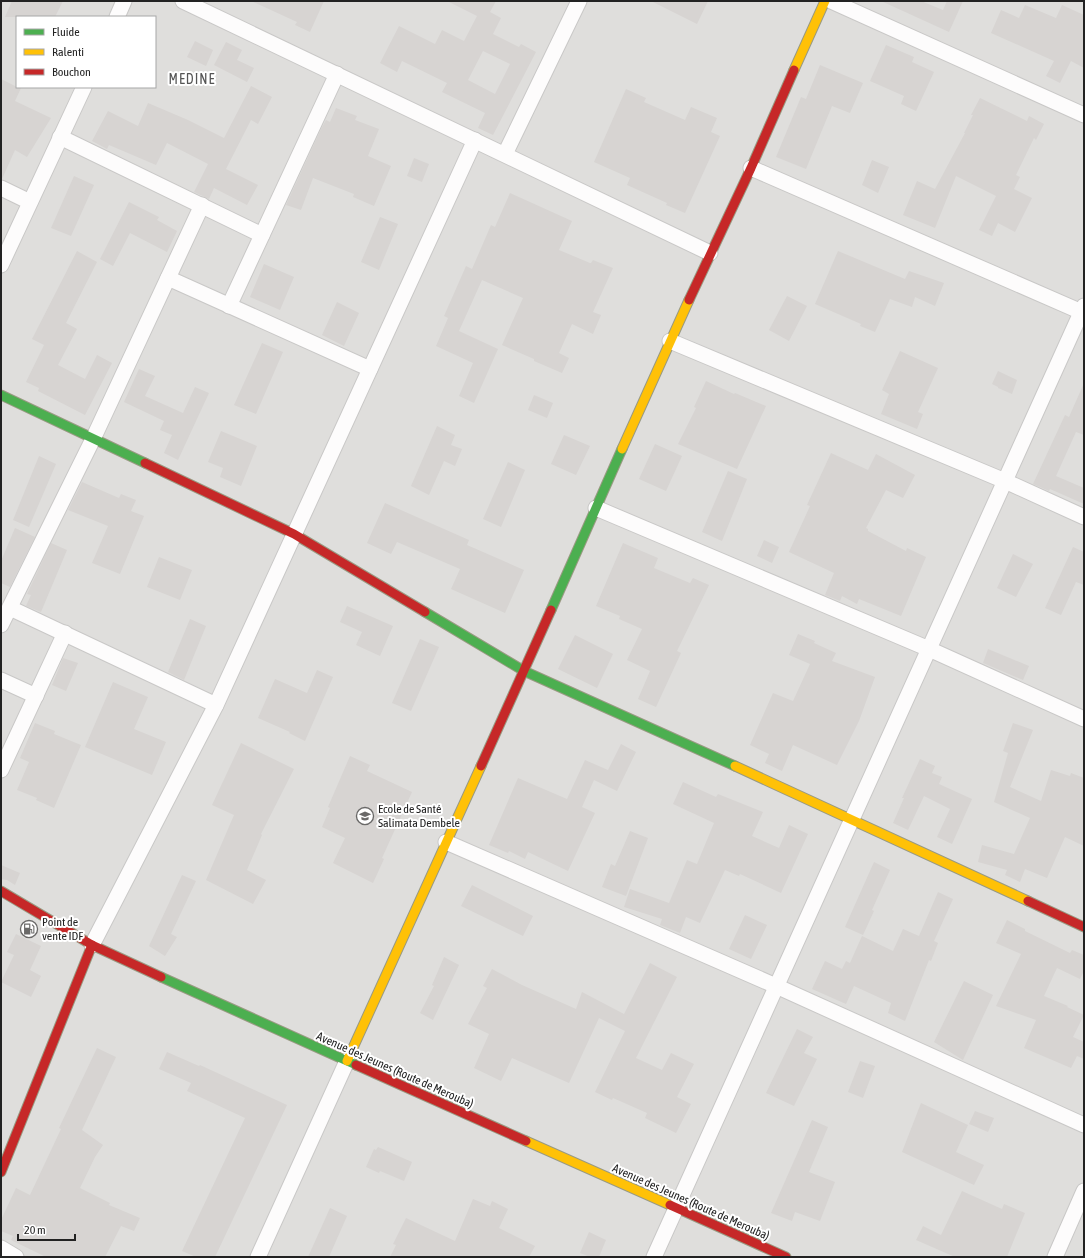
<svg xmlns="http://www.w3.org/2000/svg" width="1085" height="1258" font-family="'Asap Condensed',sans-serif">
  <rect width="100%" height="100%" fill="#f0eeeb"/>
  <!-- residential -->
  <path fill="#dfdedc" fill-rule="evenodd" d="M1,1H1084V1257H1ZM17,17H155V87H17Z"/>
  <!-- building -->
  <g fill="#d7d4d2" fill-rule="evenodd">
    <path d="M12,1H63L55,17H5Z"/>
    <path d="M251,1H324L310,32L295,25L297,22Z"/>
    <path d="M447,1H496L490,12L501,18L493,34L519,47L521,44L536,52L493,135L478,128L485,113L442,92L447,83L402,61L397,72L380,63L399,26L435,44L442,30L464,41L477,16ZM483,51L510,64L495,94L468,80Z"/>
    <path d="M651,1H708L697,24Z"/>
    <path d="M881,1H921L943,10L947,1H963L949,32Z"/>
    <path d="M1025,5L1056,18L1062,5L1084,15V68L1071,61L1060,83L1046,76L1054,61L991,33L1001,10L1019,18Z"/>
    <path d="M195,41L213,50L206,66L187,57Z"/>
    <path d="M226,42L242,50L237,60L254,68L247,82L214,65Z"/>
    <path d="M886,45L914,57L912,62L934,72L916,111L901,104L904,96L870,81Z"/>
    <path d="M820,65L863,83L850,113L832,106L806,169L776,157L801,97L806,99Z"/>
    <path d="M1,79L17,87L21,88L15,101L51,118L27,157L15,150L2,179Z"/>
    <path d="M251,86L272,97L258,124L251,120L226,169L258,185L247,205L214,188L209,199L194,192L208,164L167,143L156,165L109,145L107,149L92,141L108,111L138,126L148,103L188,120L224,138Z"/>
    <path d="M626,89L646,98L644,102L685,120L691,107L717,118L711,132L720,136L685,213L666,205L667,203L627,185L630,178L594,162Z"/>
    <path d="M980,98L1027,121L1029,116L1044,124L1036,140L1034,138L1016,175L1020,177L1014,189L1032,198L1015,232L998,223L992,236L979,230L996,196L956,176L935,228L903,215L917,181L935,189L965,133H964L973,115H971Z"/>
    <path d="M336,108L357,116L355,120L379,129L368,156L391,166L374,206L353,197L354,194L313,178L301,210L286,205L321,129L326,120L330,122Z"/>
    <path d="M414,158L429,164L422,182L407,176Z"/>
    <path d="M872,160L889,167L878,193L862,185Z"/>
    <path d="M74,176L94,185L71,236L51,228Z"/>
    <path d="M510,193L572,221L559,250L590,263H591L593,260L613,268L593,312L601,315L593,334L572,324L559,353L569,358L562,373L534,361V359L502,345L523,298L482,280L459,331L498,349L474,403L459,396L473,363L436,346L448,318L444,316L466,266L472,269L491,225L495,227Z"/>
    <path d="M129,202L159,217L157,220L177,231L167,252L130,233L113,266L100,259Z"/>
    <path d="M380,217L398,224L379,270L361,262Z"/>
    <path d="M77,251L97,262L66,323L77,329L58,365L85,379L97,355L112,363L85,415L38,391L39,388L26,382L44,345L32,339Z"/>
    <path d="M838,251L905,279L909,271L944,283L935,306L915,297L912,307L890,299L875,332L860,326L861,324L815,304Z"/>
    <path d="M264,264L294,277L280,310L250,297Z"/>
    <path d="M787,296L807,306L789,341L769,330Z"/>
    <path d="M337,302L359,313L344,346L322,335Z"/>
    <path d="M262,343L283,352L256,414L234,405Z"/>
    <path d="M900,351L938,368L918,412L923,414L917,429L881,414L889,394L882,390Z"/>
    <path d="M139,369L155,376L145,396L183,413L195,387L209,393L178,460L164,453L172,435L160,430L164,421L124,402Z"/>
    <path d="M998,371L1017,380L1012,394L998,388V387L992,384Z"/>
    <path d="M706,381L734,394L735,393L766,406L737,469L678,444L696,408L694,407Z"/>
    <path d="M1084,383V435L1076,432L1056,476L1084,488V504L1050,489L1049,491L1033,484L1065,415L1069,417Z"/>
    <path d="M534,395L553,403L547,418L528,410Z"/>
    <path d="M437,426L455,435L451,445L462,449L455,466L444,461L429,495L411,486Z"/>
    <path d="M221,431L257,446L241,486L220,477L223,468L208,462Z"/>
    <path d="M564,435L590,446L576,475L551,464Z"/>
    <path d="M655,444L682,456L666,491L639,479Z"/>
    <path d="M831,453L868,470L876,454L915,475L903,498L886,490L866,528L868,529V531L906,551L907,548L926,557L901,616L859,599L857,604L842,596L840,601L825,595L834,573L789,552L810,506L807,505Z"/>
    <path d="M39,456L56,464L29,527L13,520Z"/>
    <path d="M508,462L525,470L501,527L483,519Z"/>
    <path d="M728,471L747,479L722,541L702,532Z"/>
    <path d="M82,482L119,498L121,494L136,500L131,511L144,516L120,574L92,563L108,526L68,510Z"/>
    <path d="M385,503L469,540L467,545L524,570L505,613L451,589L460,569L397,542L391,554L367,543Z"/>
    <path d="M15,528L35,537L10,587L1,583V561Z"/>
    <path d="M764,540L779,547L772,563L757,556Z"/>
    <path d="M51,543L67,550L41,612L26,606L31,595L27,594Z"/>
    <path d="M623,543L658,558L654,568L690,583L693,578L709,585L677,651L681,653L656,707L638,699L650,671L627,660L642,629L619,619L620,616L596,606Z"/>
    <path d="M1073,547L1084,552V585L1076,582L1061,615L1045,608Z"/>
    <path d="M1013,554L1033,564L1016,597L997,588Z"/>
    <path d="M159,557L192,570L180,600L147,587Z"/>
    <path d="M347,606L393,626L380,656L356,645L362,632L340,622Z"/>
    <path d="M190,619L206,626L184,680L168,672Z"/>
    <path d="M798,634L815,641L814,643L836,653L832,661L875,677L859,721L837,765L793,745L782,771L765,763L769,754L750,745L773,693L793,701L810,664L789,655Z"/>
    <path d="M575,635L613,654L597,688L558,669Z"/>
    <path d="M420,639L439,647L411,711L392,703Z"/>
    <path d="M988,649L1029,666L1023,680L983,663Z"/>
    <path d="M63,658L78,663L66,691L52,685Z"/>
    <path d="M317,670L333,677L305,741L289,733L290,732L258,718L275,679L307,693Z"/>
    <path d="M113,682L148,697L134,729L166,742L152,775L85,747Z"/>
    <path d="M35,723L55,731L54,734L81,745L54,808L36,800L37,798L17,790L29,762L20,758Z"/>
    <path d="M1013,723L1033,730L1010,787L1041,801L1051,770L1070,776L1071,773L1084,778V846L1065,837L1047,878L1025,869L1020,882L1005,875L1007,870L978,862L982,845L1014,854L1030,818L994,802L1008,753L1003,751Z"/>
    <path d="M241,743L294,769L261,834L262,835L247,870L266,880L253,904L206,880L234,815L212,805Z"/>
    <path d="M621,744L636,752L617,791L594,780L582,807L595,813L568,871L528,852L525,859L509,851L508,853L489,845L518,778L567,799L585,760L608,770Z"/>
    <path d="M350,756L370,765L367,771L412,792L382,858L384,859L373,883L333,863L345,838L322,827L330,808L328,807Z"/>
    <path d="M920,759L935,766L932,773L942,777L939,784L972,799L952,844L937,837L950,809L924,796L908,830L893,823L904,798H902Z"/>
    <path d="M683,782L716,797L718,794L763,812L752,836L779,848L789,825L808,834L781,893L740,874L739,876L725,870L700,923L686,917L680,933L660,925L662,919L624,907L630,889L669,903L687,860L697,864L714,823L673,804Z"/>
    <path d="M630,831L648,838L626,896L602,887L611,864L615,866Z"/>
    <path d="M874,862L890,870L872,910L874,911L863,935L845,927Z"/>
    <path d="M1,865L20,873L15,885L7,880L1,879Z"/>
    <path d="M182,875L196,881L171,934L177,937L165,956L149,946Z"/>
    <path d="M472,885L533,916L523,936L461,906Z"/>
    <path d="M938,892L953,899L934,941L938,943L931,961L929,960L905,1021L888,1013L891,1003L854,986L846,1004L812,989L825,961L842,969L846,961L850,963L862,936L893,951L903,929L919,936Z"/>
    <path d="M745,915L767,925L751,959L729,949Z"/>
    <path d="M1007,920L1025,929V931L1070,953L1072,950L1084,955V971L1080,979L1057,968L1044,996L1068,1006L1067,1007L1084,1015L1073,1037L1084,1042V1059L1077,1056L1071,1068L1024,1048L1036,1020L996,1006L1021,954L996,943Z"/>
    <path d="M16,934L41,946L30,970L41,976L31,997L1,982L14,955L7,952Z"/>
    <path d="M444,957L459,965L433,1020L420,1013L434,986L432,985Z"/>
    <path d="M650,963L677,977L636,1058L662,1070L671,1053L694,1064L677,1097L691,1104L676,1133L645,1118L647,1113L613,1098L612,1100L595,1092L625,1031L599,1018L569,1083L512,1058L501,1081L474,1068L489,1034L468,1024L487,988L483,986L492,969L522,985L576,1009L582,992L624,1014Z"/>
    <path d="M964,981L993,995L963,1060L934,1042Z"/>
    <path d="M797,1029L813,1037L804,1053L817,1059L794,1106L766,1093Z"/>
    <path d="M97,1048L116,1057L82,1130L103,1145L95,1157L80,1188L110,1203L109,1205L140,1218L134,1231L121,1226L105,1257H46L11,1240L13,1236L1,1231V1220L16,1188L30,1195L61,1129L59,1128Z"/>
    <path d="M167,1052L199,1066L200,1065L287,1105L215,1257H196L182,1251L245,1118L187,1091L191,1083L159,1069Z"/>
    <path d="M860,1061L875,1066L863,1098L848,1092Z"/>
    <path d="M921,1103L968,1125L956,1152L984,1165L974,1185L902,1152Z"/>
    <path d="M975,1111L994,1118L988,1132L969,1124Z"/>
    <path d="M812,1120L828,1127L809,1172L835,1182L820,1221L795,1212L792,1221L771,1213Z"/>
    <path d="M378,1147L412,1162L404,1181L380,1171L379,1173L366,1167L374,1149L376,1150Z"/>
    <path d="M962,1191L1002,1209L1004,1204L1025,1213L1007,1257H955L916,1240L923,1226L941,1235Z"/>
    <path d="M473,1199L490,1206L492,1201L508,1209L499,1228L535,1246L529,1257H390L396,1245L393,1244L406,1218L455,1241Z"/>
    <path d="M330,1208L347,1216L329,1257H308Z"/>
    <path d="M589,1232L606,1240L599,1257H590L580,1253Z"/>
  </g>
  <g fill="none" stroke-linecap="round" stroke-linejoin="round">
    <!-- street casing -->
    <g stroke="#c9c8c7" stroke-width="17">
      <g id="street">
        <path d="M183,1L710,253"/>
        <path d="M831,1L1084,115"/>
        <path d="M117,17L124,1"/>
        <path d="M60,137L262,235"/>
        <path d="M505,154L579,1"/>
        <path d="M751,168L1084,313"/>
        <path d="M1,188L30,202"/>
        <path d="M1,265L84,87"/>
        <path d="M168,278L370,369"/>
        <path d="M229,306L337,74"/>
        <path d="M670,341L1005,481L1084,517"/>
        <path d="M596,508L929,649L1084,719"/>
        <path d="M10,608L216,705"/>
        <path d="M1,625L93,439L202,205"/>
        <path d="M1,680L36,696"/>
        <path d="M1,770L65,633"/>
        <path d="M446,842L776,986L1084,1125"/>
        <path d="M92,945L216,705L475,140"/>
        <path d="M1,1248L16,1257"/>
        <path d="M258,1257L347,1061"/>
        <path d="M654,1257L1084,306"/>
        <path d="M1055,1257L1084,1191"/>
      </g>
    </g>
    <!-- fast casing -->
    <g stroke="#999a82" stroke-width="11">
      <g id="fast">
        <path d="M1,395L145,463"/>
        <path d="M551,610L622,449"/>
        <path d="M425,612L524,671L735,766"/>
        <path d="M161,977L356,1065"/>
      </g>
    </g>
    <!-- slow casing -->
    <g stroke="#999a82" stroke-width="11">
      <g id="slow">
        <path d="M794,70L825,1"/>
        <path d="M622,449L689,300"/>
        <path d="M735,766L1028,901"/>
        <path d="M347,1061L481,766"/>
        <path d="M526,1141L670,1205"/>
      </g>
    </g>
    <!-- jam casing -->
    <g stroke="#999a82" stroke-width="11">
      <g id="jam">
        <path d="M689,300L751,168L794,70"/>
        <path d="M145,463L294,534L425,612"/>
        <path d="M481,766L551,610"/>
        <path d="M1,891L92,945L161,977"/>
        <path d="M1028,901L1084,927"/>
        <path d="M356,1065L526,1141"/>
        <path d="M1,1172L92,945"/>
        <path d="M670,1205L786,1257"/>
      </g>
    </g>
    <!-- street -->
    <use href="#street" stroke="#fdfcfc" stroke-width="15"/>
    <!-- fast -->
    <use href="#fast" stroke="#4caf50" stroke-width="9"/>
    <!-- slow -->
    <use href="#slow" stroke="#ffc107" stroke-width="9"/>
    <!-- jam -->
    <use href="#jam" stroke="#c62828" stroke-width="9"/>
  </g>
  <!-- icons -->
  <defs>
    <g id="school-ring" transform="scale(0.9)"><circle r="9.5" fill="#fff" stroke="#6a6968" stroke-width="1.5"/><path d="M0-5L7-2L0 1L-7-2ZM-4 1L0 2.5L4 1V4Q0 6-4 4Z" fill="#6a6968"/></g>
    <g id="fuel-ring" transform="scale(0.9)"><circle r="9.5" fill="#fff" stroke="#6a6968" stroke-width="1.5"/><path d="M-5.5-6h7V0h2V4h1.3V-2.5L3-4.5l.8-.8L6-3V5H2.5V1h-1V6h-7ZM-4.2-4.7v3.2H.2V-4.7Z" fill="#6a6968"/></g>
  </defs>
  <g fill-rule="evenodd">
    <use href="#school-ring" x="365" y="816"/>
    <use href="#fuel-ring" x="29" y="929"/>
  </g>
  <g text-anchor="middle" stroke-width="4" stroke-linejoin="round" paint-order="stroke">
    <!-- poi labels -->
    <g font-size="12" fill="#222" stroke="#fff" text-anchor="start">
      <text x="378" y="813">Ecole de Santé<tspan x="378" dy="14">Salimata Dembele</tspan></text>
      <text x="42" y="926">Point de<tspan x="42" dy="14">vente IDF</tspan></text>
    </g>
    <!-- street labels -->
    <g font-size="12" fill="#222" stroke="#fff">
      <text transform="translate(395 1070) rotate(24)" y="4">Avenue des Jeunes (Route de Merouba)</text>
      <text transform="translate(691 1202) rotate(24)" y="4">Avenue des Jeunes (Route de Merouba)</text>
    </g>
    <!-- quarter labels -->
    <g font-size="14" letter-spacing="1" fill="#555" stroke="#fff">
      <text x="192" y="84">MEDINE</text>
    </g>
  </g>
  <!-- border -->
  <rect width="1085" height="1258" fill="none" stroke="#222222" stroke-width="4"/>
  <!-- legend -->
  <rect x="16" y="16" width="140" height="72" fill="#ffffff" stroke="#a7a7a7"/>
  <rect x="24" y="29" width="20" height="6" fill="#4caf50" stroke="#a7a7a7"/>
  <text x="52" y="36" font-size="12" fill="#222222">Fluide</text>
  <rect x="24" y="49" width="20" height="6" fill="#ffc107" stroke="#a7a7a7"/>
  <text x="52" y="56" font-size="12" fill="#222222">Ralenti</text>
  <rect x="24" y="69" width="20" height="6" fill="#c62828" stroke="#a7a7a7"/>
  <text x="52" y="76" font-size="12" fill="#222222">Bouchon</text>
  <!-- scale -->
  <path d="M18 1234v6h57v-6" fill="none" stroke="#222222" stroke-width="2"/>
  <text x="24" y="1234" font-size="12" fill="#222222" stroke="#ffffff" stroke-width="3" paint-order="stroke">20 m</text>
</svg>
